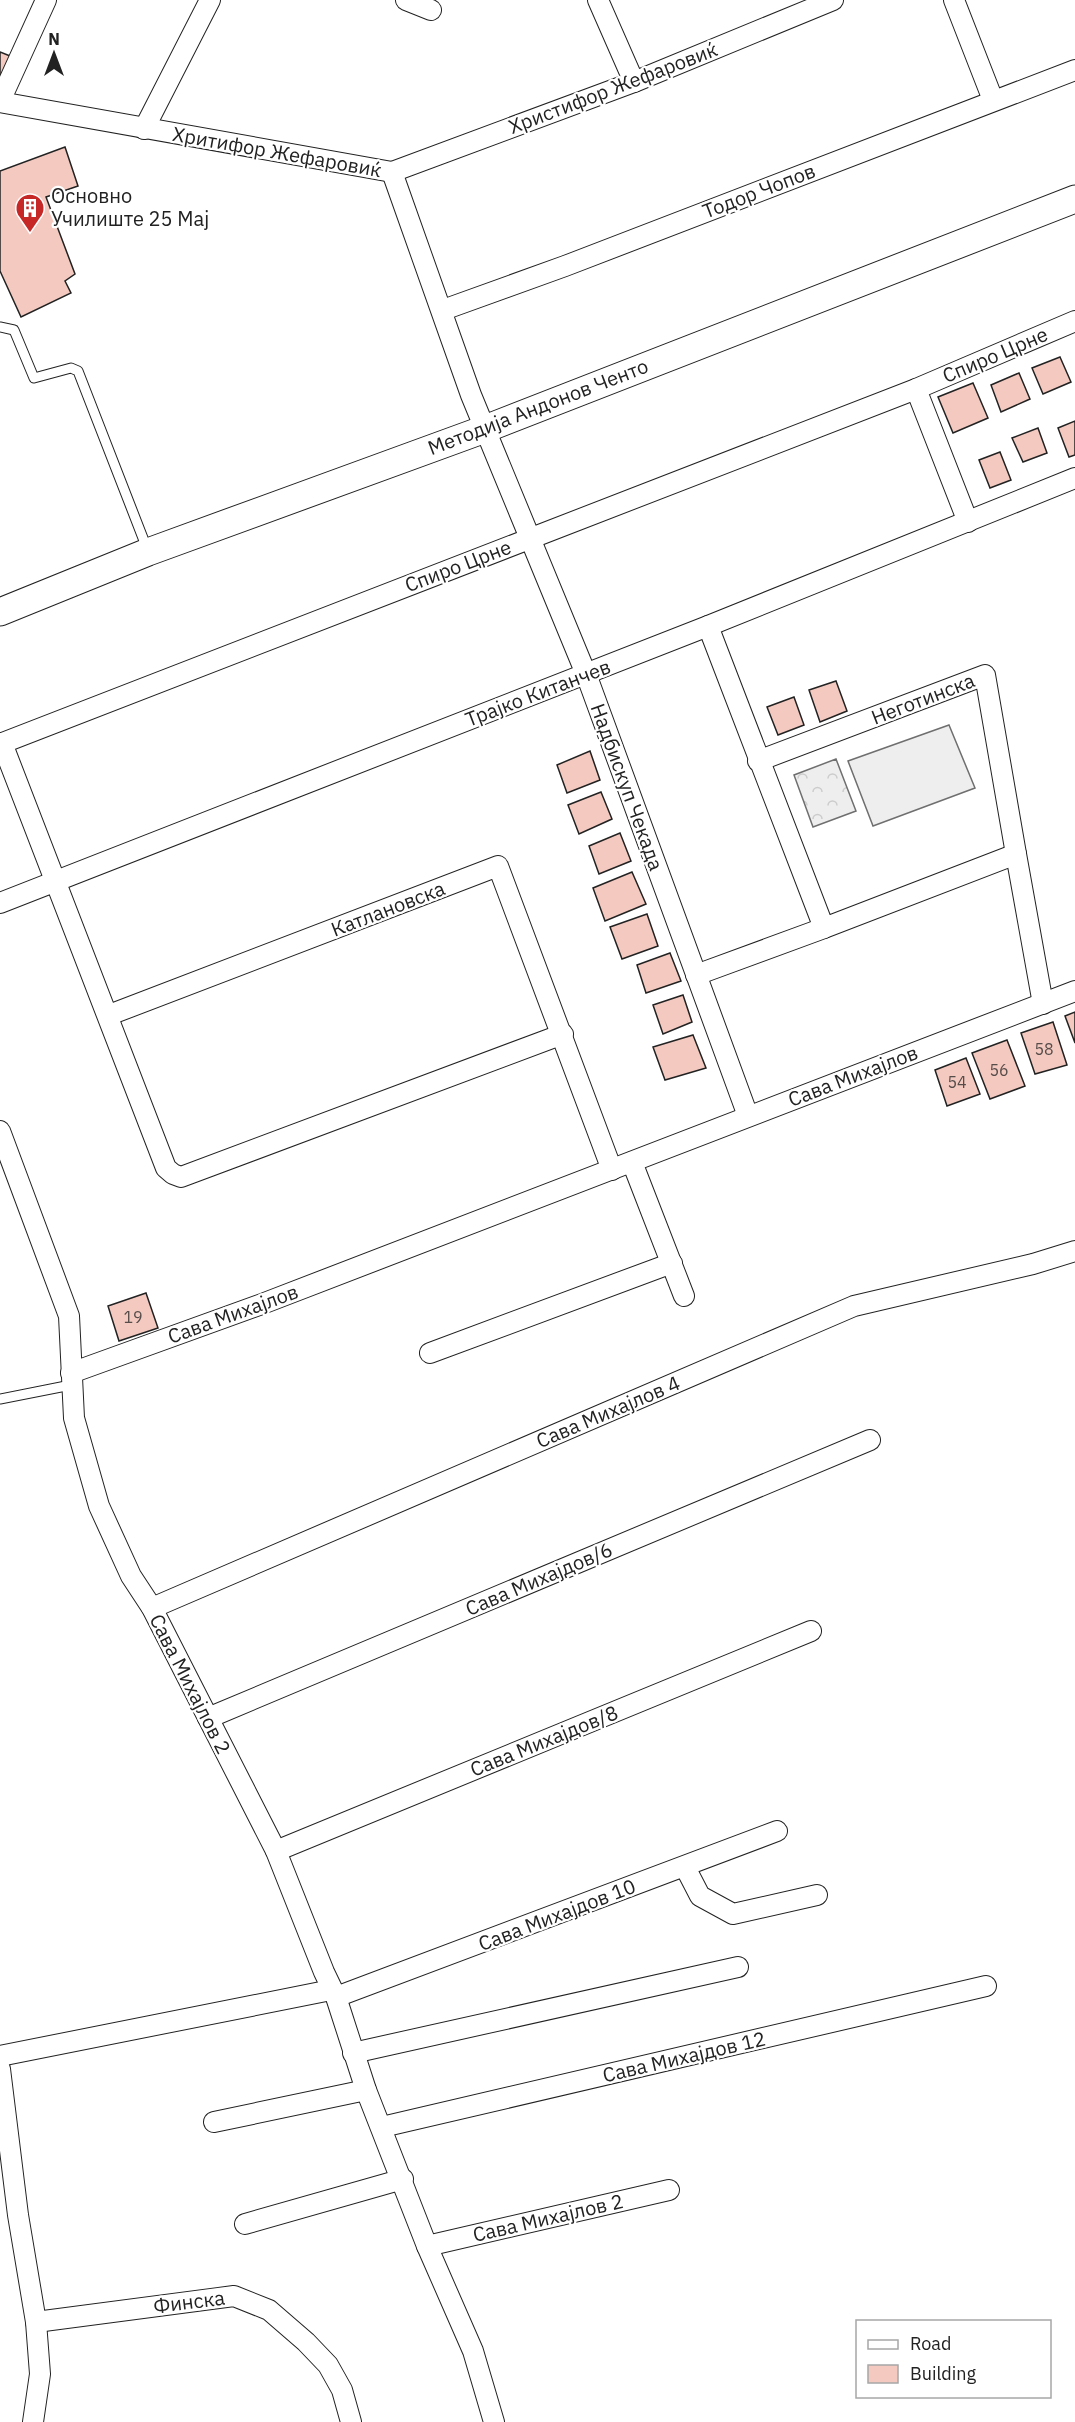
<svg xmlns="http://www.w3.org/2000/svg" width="1075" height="2422" font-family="'IBM Plex Sans',sans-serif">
  <defs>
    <pattern id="park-crowns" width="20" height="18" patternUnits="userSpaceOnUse" patternTransform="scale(1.5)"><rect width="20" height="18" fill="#eee"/><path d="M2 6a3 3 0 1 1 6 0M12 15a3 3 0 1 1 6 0" fill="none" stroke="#ccc"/></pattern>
  </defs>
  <rect width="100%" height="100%" fill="#fff"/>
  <!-- grass -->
  <path fill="#eee" stroke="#6f6f6f" stroke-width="1.5" d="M949,725L975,788L873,826L848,761Z"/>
  <!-- park -->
  <path fill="url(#park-crowns)" stroke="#6f6f6f" stroke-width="1.5" d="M836,759L856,811L813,827L794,775Z"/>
  <!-- building -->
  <g fill="#f3c9c0" stroke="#222" stroke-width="1.5">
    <path d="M0,52L15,58L0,85Z"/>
    <path d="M65,147L78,186L46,197L75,274L65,281L71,293L21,317L0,271V171Z"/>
    <path d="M1060,357L1071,382L1043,394L1032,368Z"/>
    <path d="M1019,373L1030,399L1001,412L991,385Z"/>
    <path d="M973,383L988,418L953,433L938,397Z"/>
    <path d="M1075,421V455L1069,457L1058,428Z"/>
    <path d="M1038,428L1047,453L1023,462L1012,438Z"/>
    <path d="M1000,452L1011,480L990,488L979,460Z"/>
    <path d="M836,681L847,711L820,722L809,690Z"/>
    <path d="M794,697L804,725L778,735L767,707Z"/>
    <path d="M590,751L600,780L567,793L557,765Z"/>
    <path d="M601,792L612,819L579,834L568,805Z"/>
    <path d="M620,833L631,861L599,874L589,846Z"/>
    <path d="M632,872L646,904L605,921L593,888Z"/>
    <path d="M647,914L658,946L622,959L610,927Z"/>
    <path d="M670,953L681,981L646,993L637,965Z"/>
    <path d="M683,995L692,1022L663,1034L653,1005Z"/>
    <path d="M1075,1012V1043L1065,1016Z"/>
    <path d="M1053,1022L1067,1065L1035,1074L1021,1033Z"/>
    <path d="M693,1035L706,1068L665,1080L653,1047Z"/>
    <path d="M1007,1040L1025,1086L990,1099L972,1053Z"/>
    <path d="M966,1058L980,1094L947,1106L935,1070Z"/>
    <path d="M146,1293L158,1328L119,1341L108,1306Z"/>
  </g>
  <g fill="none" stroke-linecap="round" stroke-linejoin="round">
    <!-- service casing -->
    <g stroke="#222" stroke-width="11">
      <g id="service">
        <path d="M0,327L14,330L34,378L71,368L78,371L148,551"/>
        <path d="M0,1399L71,1385"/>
      </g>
    </g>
    <!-- minor casing -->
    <g stroke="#222" stroke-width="22">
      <g id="minor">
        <path d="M406,0L431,10"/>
        <path d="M598,0L634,82"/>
        <path d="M954,0L993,100"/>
        <path d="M0,101L46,0"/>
        <path d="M0,102L392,172"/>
        <path d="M144,129L210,0"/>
        <path d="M392,172L471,395L586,674L748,1116"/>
        <path d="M392,172L634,82L833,0"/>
        <path d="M443,310L565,266L1075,70"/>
        <path d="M916,389L968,522"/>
        <path d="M708,626L824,928L1016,854L1043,1004"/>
        <path d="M2,743L166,1168L173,1174L181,1177L563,1034"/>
        <path d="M0,744L916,389L1075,321"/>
        <path d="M758,761L985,675L1016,854"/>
        <path d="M0,903L708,626L1075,478"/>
        <path d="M696,975L824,928"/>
        <path d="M109,1015L498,866L612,1170"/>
        <path d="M0,1131L69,1316L74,1418L99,1506L131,1576L152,1608L276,1851L324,1972L336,1997L366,2090L427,2246L473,2351L494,2422"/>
        <path d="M632,1162L684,1296"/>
        <path d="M430,1353L672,1263"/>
        <path d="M71,1373L262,1304L1075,991"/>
        <path d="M152,1608L854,1306L1033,1264L1075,1251"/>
        <path d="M208,1718L870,1440"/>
        <path d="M276,1851L811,1631"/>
        <path d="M685,1867L700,1896L733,1914L817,1895"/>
        <path d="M336,1997L777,1831"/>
        <path d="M353,2053L738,1967"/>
        <path d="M0,2056L331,1990"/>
        <path d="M0,2069L18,2215L36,2322L40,2374L33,2422"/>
        <path d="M214,2122L366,2090"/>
        <path d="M382,2127L986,1986"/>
        <path d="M245,2224L403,2179"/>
        <path d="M427,2246L669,2190"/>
        <path d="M36,2322L234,2296L269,2310L306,2342L328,2365L342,2390L351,2422"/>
      </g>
    </g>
    <!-- secondary casing -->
    <g stroke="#222" stroke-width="29">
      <path id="secondary" d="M0,612L148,552L485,429L1075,199"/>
    </g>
    <!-- service -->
    <use href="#service" stroke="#fff" stroke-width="9"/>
    <!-- minor -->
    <use href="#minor" stroke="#fff" stroke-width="20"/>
    <!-- secondary -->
    <use href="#secondary" stroke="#fff" stroke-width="27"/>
  </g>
  <!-- icons -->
  <defs>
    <g id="building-pin" transform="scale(1.5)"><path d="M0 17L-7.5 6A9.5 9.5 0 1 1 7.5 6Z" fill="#c62828" stroke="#fff"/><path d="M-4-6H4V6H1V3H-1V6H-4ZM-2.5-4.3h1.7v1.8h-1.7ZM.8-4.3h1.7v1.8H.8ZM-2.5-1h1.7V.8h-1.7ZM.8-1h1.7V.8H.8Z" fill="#fff"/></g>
  </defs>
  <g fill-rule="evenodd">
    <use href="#building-pin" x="30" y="208"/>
  </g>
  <g text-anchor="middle" stroke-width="4.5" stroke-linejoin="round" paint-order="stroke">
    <!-- number labels -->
    <g font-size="16" fill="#564c4a">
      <text x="1044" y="1055">58</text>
      <text x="999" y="1076">56</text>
      <text x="957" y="1088">54</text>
      <text x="133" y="1323">19</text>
    </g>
    <!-- street labels -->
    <g font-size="20" fill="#222" stroke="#fff">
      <text transform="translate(613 88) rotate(-21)" y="7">Христифор Жефаровиќ</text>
      <text transform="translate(277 152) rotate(10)" y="7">Хритифор Жефаровиќ</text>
      <text transform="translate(759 191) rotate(-21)" y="7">Тодор Чопов</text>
      <text transform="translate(995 355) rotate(-23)" y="7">Спиро Црне</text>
      <text transform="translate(538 407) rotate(-21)" y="7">Методија Андонов Ченто</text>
      <text transform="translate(458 566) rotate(-21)" y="7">Спиро Црне</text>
      <text transform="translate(538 693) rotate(-21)" y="7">Трајко Китанчев</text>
      <text transform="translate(923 699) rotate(-21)" y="7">Неготинска</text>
      <text transform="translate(627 787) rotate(70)" y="7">Надбискуп Чекада</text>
      <text transform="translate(388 909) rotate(-21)" y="7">Катлановска</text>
      <text transform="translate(853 1076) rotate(-21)" y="7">Сава Михајлов</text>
      <text transform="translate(233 1314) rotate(-20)" y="7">Сава Михајлов</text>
      <text transform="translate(608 1412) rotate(-23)" y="7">Сава Михајлов 4</text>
      <text transform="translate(539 1579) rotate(-23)" y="7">Сава Михајдов/6</text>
      <text transform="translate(190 1684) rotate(63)" y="7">Сава Михајлов 2</text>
      <text transform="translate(544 1741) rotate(-22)" y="7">Сава Михајдов/8</text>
      <text transform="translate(557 1915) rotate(-21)" y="7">Сава Михајдов 10</text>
      <text transform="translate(684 2057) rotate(-13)" y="7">Сава Михајдов 12</text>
      <text transform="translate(548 2218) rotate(-13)" y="7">Сава Михајлов 2</text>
      <text transform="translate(189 2302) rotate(-7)" y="7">Финска</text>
    </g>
    <!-- poi labels -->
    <g font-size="20" fill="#222" stroke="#fff" text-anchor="start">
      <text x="51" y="203">Основно<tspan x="51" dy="23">Училиште 25 Мај</tspan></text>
    </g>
  </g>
  <!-- legend -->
  <rect x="856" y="2320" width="195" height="78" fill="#ffffff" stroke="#a7a7a7" stroke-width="1.5"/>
  <rect x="868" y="2340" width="30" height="9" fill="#ffffff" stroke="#a7a7a7" stroke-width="1.5"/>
  <text x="910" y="2350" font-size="18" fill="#222222">Road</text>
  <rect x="868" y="2365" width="30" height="18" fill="#f3c9c0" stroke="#a7a7a7" stroke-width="1.5"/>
  <text x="910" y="2380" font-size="18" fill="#222222">Building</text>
  <!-- north arrow -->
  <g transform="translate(54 54)" stroke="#ffffff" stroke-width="4.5" paint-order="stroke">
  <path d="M0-4.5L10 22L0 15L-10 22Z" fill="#222222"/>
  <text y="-9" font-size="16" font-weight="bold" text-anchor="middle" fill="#222222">N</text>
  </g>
</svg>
